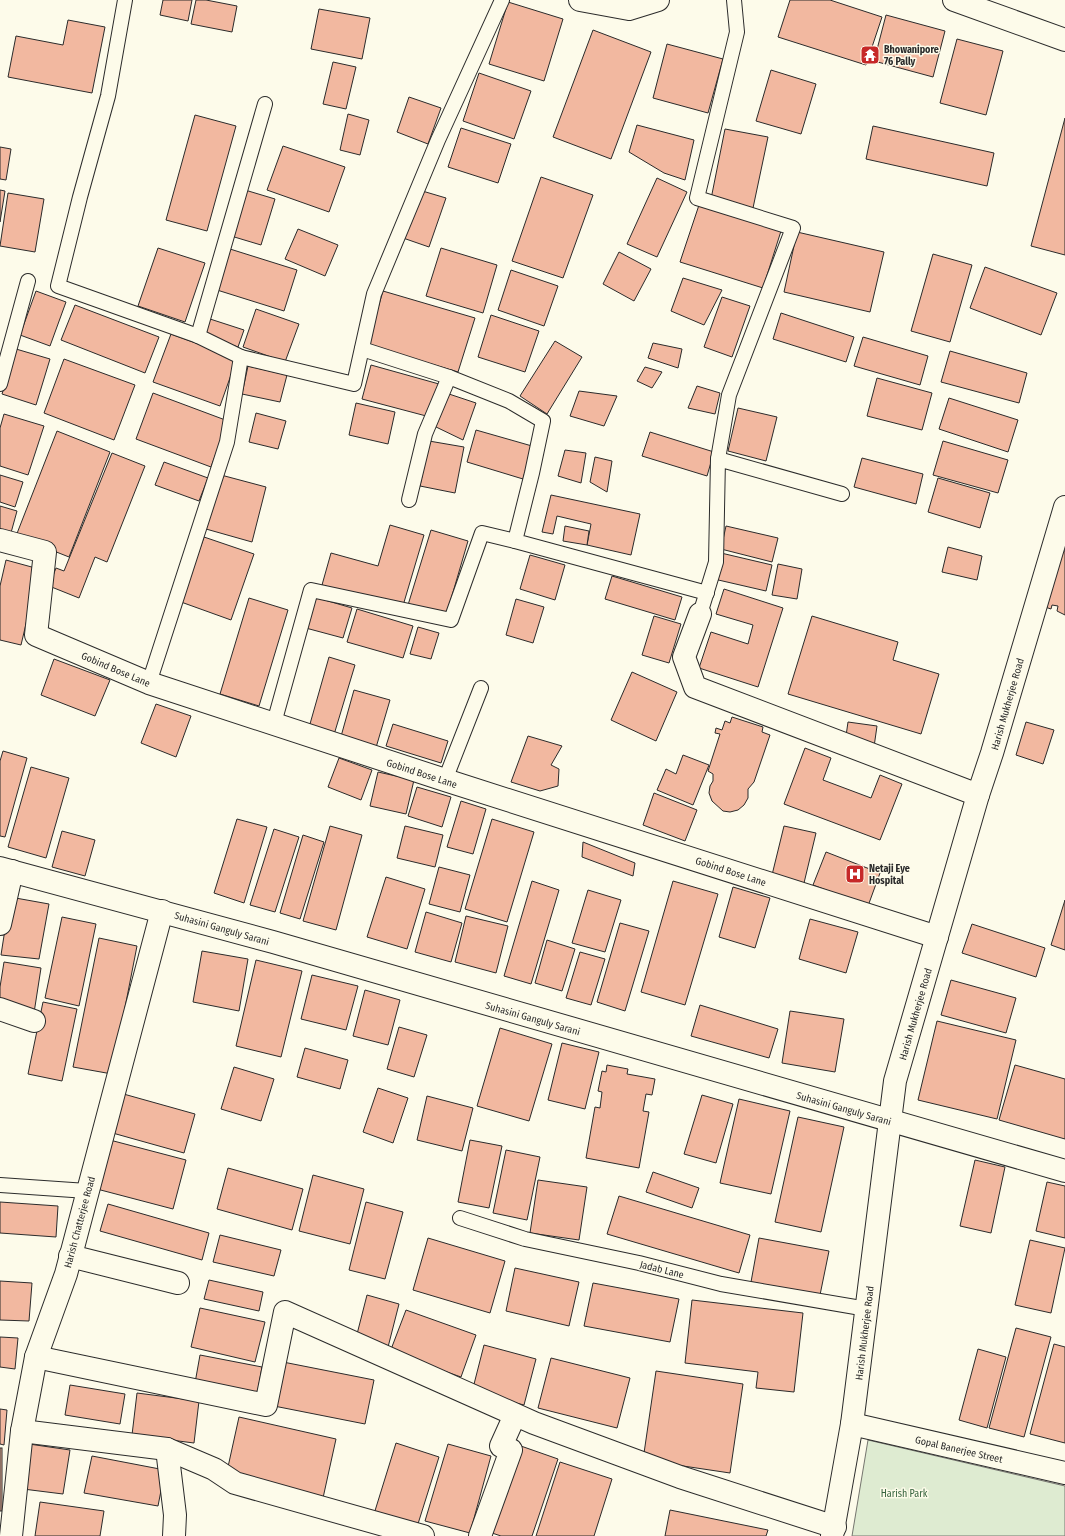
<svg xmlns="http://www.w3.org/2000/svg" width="1065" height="1536" font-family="'Fira Sans Condensed',sans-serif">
  <rect width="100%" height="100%" fill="#fdfbea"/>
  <!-- green -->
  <path fill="#deebd1" stroke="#74746e" d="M868,1440L1065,1486V1536H852Z"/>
  <!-- building -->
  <g fill="#f2b8a0" stroke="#2b2b2b">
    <path d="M163,0H192L188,21L160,15Z"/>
    <path d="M196,0H206L237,6L232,32L191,24Z"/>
    <path d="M790,0H830L882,17L866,65L778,37Z"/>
    <path d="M508,2L563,19L544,81L489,64Z"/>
    <path d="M319,9L370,18L362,59L311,49Z"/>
    <path d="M886,15L945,31L933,77L874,61Z"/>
    <path d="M68,20L105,27L92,93L8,77L16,36L63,45Z"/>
    <path d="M593,30L651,52L611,159L553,137Z"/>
    <path d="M957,39L1003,51L986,115L940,103Z"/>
    <path d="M667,44L723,59L708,113L653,98Z"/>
    <path d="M333,62L356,67L346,109L323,104Z"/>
    <path d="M771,70L816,84L801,134L756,121Z"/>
    <path d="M479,73L531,91L514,139L463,121Z"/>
    <path d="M409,97L441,108L428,144L397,132Z"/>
    <path d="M348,114L369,120L360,155L340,150Z"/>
    <path d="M195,115L236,126L207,231L166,220Z"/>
    <path d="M1065,118V255L1031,246Z"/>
    <path d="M637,125L694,140L685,180L664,173L629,152Z"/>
    <path d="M873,126L994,153L987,186L866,159Z"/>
    <path d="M461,128L511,144L498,183L448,167Z"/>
    <path d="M725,129L768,137L753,208L711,199Z"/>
    <path d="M283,146L345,167L329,212L267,190Z"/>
    <path d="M0,147L11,149L6,180L0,179Z"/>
    <path d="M541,177L593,195L563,278L512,261Z"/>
    <path d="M657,178L687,192L657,257L627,244Z"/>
    <path d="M0,190L5,191L0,222Z"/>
    <path d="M245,190L275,199L261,245L231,236Z"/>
    <path d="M419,190L446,198L429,247L403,238Z"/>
    <path d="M8,193L44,199L35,252L0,246Z"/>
    <path d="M699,205L781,231L763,288L680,262Z"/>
    <path d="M298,229L338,245L325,276L285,259Z"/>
    <path d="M797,232L884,252L870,312L784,292Z"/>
    <path d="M158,248L205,263L185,322L138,306Z"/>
    <path d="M441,248L497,265L483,313L426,296Z"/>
    <path d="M230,249L297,270L284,311L217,290Z"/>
    <path d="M619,252L651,269L634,301L603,284Z"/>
    <path d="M933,254L972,265L950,342L911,331Z"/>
    <path d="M985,267L1057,293L1041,335L970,308Z"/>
    <path d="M511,270L558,286L544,326L498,310Z"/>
    <path d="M683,278L722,290L704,325L671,311Z"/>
    <path d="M36,291L66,302L50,346L20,335Z"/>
    <path d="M383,291L475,318L458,372L367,345Z"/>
    <path d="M722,297L750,306L732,357L704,347Z"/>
    <path d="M75,305L159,337L145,373L61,340Z"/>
    <path d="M256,309L299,324L285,362L243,347Z"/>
    <path d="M781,313L854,337L846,362L773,339Z"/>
    <path d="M491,315L539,331L525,372L478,357Z"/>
    <path d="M207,318L244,330L238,347L201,335Z"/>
    <path d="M171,334L237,358L220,406L153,382Z"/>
    <path d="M863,337L928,356L920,385L854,366Z"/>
    <path d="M555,341L582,357L547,414L520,396Z"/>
    <path d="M653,343L682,349L678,368L648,358Z"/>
    <path d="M16,349L50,359L36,405L2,394Z"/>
    <path d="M950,351L1027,373L1019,403L941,382Z"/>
    <path d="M64,359L135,385L114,440L44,413Z"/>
    <path d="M371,365L439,384L430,417L362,399Z"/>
    <path d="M248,366L287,375L280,402L242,394Z"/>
    <path d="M645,367L662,372L652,388L637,381Z"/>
    <path d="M877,378L932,393L922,430L867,416Z"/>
    <path d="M697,386L720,393L715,414L688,408Z"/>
    <path d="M579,391L617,396L604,426L570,416Z"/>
    <path d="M153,393L228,421L211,467L136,439Z"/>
    <path d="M446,393L476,403L463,440L434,426Z"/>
    <path d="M949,398L1018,420L1008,452L939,429Z"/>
    <path d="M356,403L395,412L388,444L349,435Z"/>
    <path d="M738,408L777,417L766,461L728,451Z"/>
    <path d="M256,413L286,421L278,449L249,442Z"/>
    <path d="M4,414L44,426L28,475L0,466V428Z"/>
    <path d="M476,430L532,446L523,479L467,462Z"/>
    <path d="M57,431L110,452L69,557L16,536Z"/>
    <path d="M650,432L714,452L707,476L642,456Z"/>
    <path d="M429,441L464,447L455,493L420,486Z"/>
    <path d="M943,441L1008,460L998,493L933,475Z"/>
    <path d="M565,450L586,453L581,483L558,476Z"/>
    <path d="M112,453L145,466L107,562L95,557L79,598L49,586L56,568L64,571Z"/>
    <path d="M595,457L612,461L607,492L590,482Z"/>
    <path d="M862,458L923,474L916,504L854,487Z"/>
    <path d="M164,462L208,478L199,501L155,485Z"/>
    <path d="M0,475L23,482L15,507L0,502Z"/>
    <path d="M221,475L266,487L252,542L206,529Z"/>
    <path d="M938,478L990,493L980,528L928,512Z"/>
    <path d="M551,495L640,514L631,555L587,545L591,524L557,516L553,534L542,532Z"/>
    <path d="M0,506L17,511L9,540L0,538Z"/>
    <path d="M390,525L424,535L402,609L322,585L331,553L378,566Z"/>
    <path d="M565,526L589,531L587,545L563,541Z"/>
    <path d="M726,526L778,538L772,562L721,549Z"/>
    <path d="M431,530L468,541L446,616L408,605Z"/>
    <path d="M204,537L254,554L231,620L181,602Z"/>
    <path d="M948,547L982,556L977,580L942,572Z"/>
    <path d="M1055,547L1065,551V615L1057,611L1058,606L1052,605L1051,609L1039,605Z"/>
    <path d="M721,553L772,565L766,591L714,579Z"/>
    <path d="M530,555L565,565L555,600L520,589Z"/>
    <path d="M6,560L39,569L21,645L0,640V586Z"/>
    <path d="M778,564L802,569L797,599L772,595Z"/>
    <path d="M612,576L682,597L675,620L605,599Z"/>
    <path d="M724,589L783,608L758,687L699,668L711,632L748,644L753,625L716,614Z"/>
    <path d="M311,596L352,608L343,638L302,627Z"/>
    <path d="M249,598L288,610L259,706L220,694Z"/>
    <path d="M516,599L544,607L533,643L506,635Z"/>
    <path d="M357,609L413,626L403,658L347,642Z"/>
    <path d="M654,616L681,624L669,663L642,655Z"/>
    <path d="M812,616L898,642L893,660L939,674L921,734L788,694Z"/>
    <path d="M418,627L439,633L431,659L410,654Z"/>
    <path d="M329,657L355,665L333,738L308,731Z"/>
    <path d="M54,659L110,680L95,716L41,695Z"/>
    <path d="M632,672L677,692L656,741L611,720Z"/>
    <path d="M354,690L390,700L375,751L340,740Z"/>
    <path d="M156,704L191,716L176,757L141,743Z"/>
    <path d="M732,717L763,727L762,732L770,735L754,782L748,789V798L744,805L738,810L730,812L723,811L712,801L709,793L710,786L713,781V774L708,771L720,734L715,733L716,728L722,730L725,721L730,723Z"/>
    <path d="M848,722L877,726L874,747L845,743Z"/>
    <path d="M1026,722L1054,730L1043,764L1016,755Z"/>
    <path d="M393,724L448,741L441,763L386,746Z"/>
    <path d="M528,736L562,746L551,765L559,769L558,786L540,791L511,782Z"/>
    <path d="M805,748L831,758L823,780L871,798L880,775L902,784L880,840L784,804Z"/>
    <path d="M3,751L27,758L5,837L0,836V761Z"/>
    <path d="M683,755L709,765L693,805L657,790L666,769L676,774Z"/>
    <path d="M339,758L372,770L361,800L328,787Z"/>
    <path d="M31,767L69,778L46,858L8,847Z"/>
    <path d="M378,772L414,780L406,814L370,806Z"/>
    <path d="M417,787L451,797L442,827L408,816Z"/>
    <path d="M654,793L697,810L685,841L643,825Z"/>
    <path d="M461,801L486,809L473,854L447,847Z"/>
    <path d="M237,819L267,827L244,903L214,893Z"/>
    <path d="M492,819L534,832L507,922L465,909Z"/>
    <path d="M330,826L362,835L336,930L303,921Z"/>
    <path d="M405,826L443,835L435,867L397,858Z"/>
    <path d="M784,826L816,833L804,883L772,875Z"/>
    <path d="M274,829L299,837L275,912L250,905Z"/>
    <path d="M62,831L95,840L85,876L52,867Z"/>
    <path d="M303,835L324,842L300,919L280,913Z"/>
    <path d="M583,842L635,863L633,876L582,857Z"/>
    <path d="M826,852L880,873L868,906L813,885Z"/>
    <path d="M439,867L470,875L460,912L429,904Z"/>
    <path d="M386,877L425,889L407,949L367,937Z"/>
    <path d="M532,881L559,890L531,984L504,976Z"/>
    <path d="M673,881L718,894L685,1005L641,992Z"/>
    <path d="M733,887L770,898L755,948L719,937Z"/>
    <path d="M588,890L621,900L605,952L572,943Z"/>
    <path d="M10,897L49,904L39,959L1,955Z"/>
    <path d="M1065,900V950L1051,945Z"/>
    <path d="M426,912L462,923L451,962L415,952Z"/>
    <path d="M466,916L508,926L496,973L455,962Z"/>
    <path d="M62,917L96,924L79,1006L45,998Z"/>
    <path d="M810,919L858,932L846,973L799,959Z"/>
    <path d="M620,923L649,931L625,1011L597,1002Z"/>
    <path d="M972,924L1045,948L1036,977L962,953Z"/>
    <path d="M99,938L137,946L112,1074L73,1067Z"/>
    <path d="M547,940L575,949L562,991L535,983Z"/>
    <path d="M202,951L248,959L239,1011L193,1002Z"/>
    <path d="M580,952L605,959L591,1005L566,998Z"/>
    <path d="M256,960L302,971L281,1057L236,1046Z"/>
    <path d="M4,962L41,968L34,1013L0,1008V987Z"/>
    <path d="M312,975L358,986L346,1030L301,1019Z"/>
    <path d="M951,980L1016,998L1006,1033L941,1015Z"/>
    <path d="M365,990L400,1000L388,1045L353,1036Z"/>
    <path d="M43,1002L77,1009L62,1081L28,1074Z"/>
    <path d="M700,1005L778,1029L769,1058L691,1036Z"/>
    <path d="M790,1011L844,1019L835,1072L782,1063Z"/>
    <path d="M937,1021L1016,1040L997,1119L918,1100Z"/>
    <path d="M399,1027L427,1035L414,1077L387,1069Z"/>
    <path d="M500,1028L552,1044L529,1121L477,1106Z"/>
    <path d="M562,1043L599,1052L585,1109L548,1100Z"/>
    <path d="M305,1048L348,1060L340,1089L297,1077Z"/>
    <path d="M607,1065L628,1069L627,1074L655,1079L652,1095L646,1094L643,1111L649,1112L639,1168L586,1158L595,1107L600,1108L602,1092L598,1091L602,1071L606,1072Z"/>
    <path d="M1015,1065L1065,1079V1139L999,1120Z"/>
    <path d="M234,1067L274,1079L261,1121L221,1109Z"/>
    <path d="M378,1088L408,1098L393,1143L363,1132Z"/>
    <path d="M120,1093L195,1114L184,1153L109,1132Z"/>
    <path d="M702,1095L733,1104L716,1163L684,1154Z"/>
    <path d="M427,1096L473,1108L462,1151L417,1140Z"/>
    <path d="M739,1099L790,1111L771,1194L720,1183Z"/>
    <path d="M798,1117L844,1127L821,1232L775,1222Z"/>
    <path d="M106,1139L186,1160L173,1209L93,1188Z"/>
    <path d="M470,1140L502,1146L489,1208L458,1202Z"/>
    <path d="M506,1150L540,1157L527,1220L493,1213Z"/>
    <path d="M975,1160L1005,1167L991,1233L960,1226Z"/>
    <path d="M228,1168L303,1189L292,1230L217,1209Z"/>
    <path d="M653,1172L699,1188L692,1208L646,1192Z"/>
    <path d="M313,1175L364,1189L350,1244L299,1231Z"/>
    <path d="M538,1180L587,1187L579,1240L530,1233Z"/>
    <path d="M1047,1182L1065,1186V1238L1036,1231Z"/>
    <path d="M619,1196L750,1235L739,1273L607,1234Z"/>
    <path d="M0,1202L58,1206L56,1237L0,1233Z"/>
    <path d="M366,1202L403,1212L385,1279L349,1270Z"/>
    <path d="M108,1204L209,1233L202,1260L100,1231Z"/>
    <path d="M220,1235L281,1250L274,1276L213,1262Z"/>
    <path d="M428,1238L505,1261L490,1313L413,1290Z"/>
    <path d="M759,1238L829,1251L820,1295L751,1282Z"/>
    <path d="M1030,1240L1065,1248L1051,1313L1015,1305Z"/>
    <path d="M515,1268L579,1282L569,1326L506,1311Z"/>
    <path d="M209,1280L263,1292L259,1311L204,1299Z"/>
    <path d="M0,1281L32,1283L29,1321L0,1320Z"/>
    <path d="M593,1283L679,1299L670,1342L584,1326Z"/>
    <path d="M367,1295L399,1304L387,1351L355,1342Z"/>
    <path d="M692,1300L803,1313L794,1392L756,1388L758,1372L685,1363Z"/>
    <path d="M200,1308L265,1322L255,1362L191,1347Z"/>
    <path d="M406,1310L476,1335L461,1377L390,1352Z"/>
    <path d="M1016,1328L1051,1337L1024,1437L989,1428Z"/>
    <path d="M0,1337L18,1338L15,1369L0,1367Z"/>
    <path d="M1054,1344L1065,1347V1443L1030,1434Z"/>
    <path d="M484,1345L536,1359L524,1405L472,1392Z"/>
    <path d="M978,1349L1006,1357L987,1428L959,1420Z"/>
    <path d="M200,1355L262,1367L257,1396L195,1383Z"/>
    <path d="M551,1358L630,1378L617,1428L538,1408Z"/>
    <path d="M283,1362L374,1380L365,1424L274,1406Z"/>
    <path d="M656,1371L743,1384L730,1473L643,1460Z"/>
    <path d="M70,1385L125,1394L120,1424L65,1415Z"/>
    <path d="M137,1393L199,1401L194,1443L132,1435Z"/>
    <path d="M0,1409L7,1410L4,1445L0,1444Z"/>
    <path d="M239,1417L336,1439L323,1498L226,1476Z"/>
    <path d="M396,1443L439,1457L417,1527L374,1514Z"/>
    <path d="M29,1444L70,1450L63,1494L23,1489Z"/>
    <path d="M448,1444L491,1456L470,1533L425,1521Z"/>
    <path d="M518,1445L558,1459L532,1536H501L489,1532Z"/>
    <rect x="0" y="1448" width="2" height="63"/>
    <path d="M92,1456L165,1470L158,1506L84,1493Z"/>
    <path d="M560,1462L612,1479L594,1536H536Z"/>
    <path d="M40,1502L104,1511L100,1536H35Z"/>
    <path d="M670,1510L768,1530L766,1536H665Z"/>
  </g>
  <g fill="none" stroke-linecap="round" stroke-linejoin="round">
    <!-- lane casing -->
    <g stroke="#2b2b2b" stroke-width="16">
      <g id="lane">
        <path d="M125,0L108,96L80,197L58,286L198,336L241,357L354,384L374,294L438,140L502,0"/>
        <path d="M198,336L265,104"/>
        <path d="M362,349L449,377L509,401L543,421L532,473L515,541L707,593"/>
        <path d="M0,384L28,281"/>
        <path d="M718,459L729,395L793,228L697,198L737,32L734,0"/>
        <path d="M409,500L425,434L449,377"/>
        <path d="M700,614L716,562L718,459L842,494"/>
        <path d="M149,683L227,442L241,357"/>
        <path d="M274,723L311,590L451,620L482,533L515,541"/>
        <path d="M445,780L481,688"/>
        <path d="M0,1185L87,1191"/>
        <path d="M460,1218L525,1239L639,1263L721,1284L867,1309"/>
      </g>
    </g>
    <!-- street casing -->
    <g stroke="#2b2b2b" stroke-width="24">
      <g id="street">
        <path d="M580,0L629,9L658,0"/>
        <path d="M954,0L1065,40"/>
        <path d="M0,540L45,552L36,635L149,683L445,780L937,937"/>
        <path d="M700,614L684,657L695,687L978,795"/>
        <path d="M0,924L12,871"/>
        <path d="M0,1009L34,1021"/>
        <path d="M70,1256L178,1283"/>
        <path d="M36,1357L266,1405L285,1312L534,1423L680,1477L835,1527"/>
        <path d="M852,1424L1065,1473"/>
        <path d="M22,1431L167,1449L214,1469L235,1483L423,1536"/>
        <path d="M167,1449L175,1515L174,1536"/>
        <path d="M11,1536L22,1431L36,1357L66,1274L162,911"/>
        <path d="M480,1536L511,1450L501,1446L515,1415"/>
        <path d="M832,1536L852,1424L895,1081L978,795L992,753L1065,507"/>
      </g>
    </g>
    <!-- secondary casing -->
    <g stroke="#2b2b2b" stroke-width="24">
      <path id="secondary" d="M0,868L273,942L1065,1171"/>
    </g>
    <!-- lane -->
    <use href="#lane" stroke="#fdfbea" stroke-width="14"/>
    <!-- street -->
    <use href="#street" stroke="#fdfbea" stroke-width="22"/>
    <!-- secondary -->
    <use href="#secondary" stroke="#fdfbea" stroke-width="22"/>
  </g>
  <!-- icons -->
  <defs>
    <g id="temple-square" transform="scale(1)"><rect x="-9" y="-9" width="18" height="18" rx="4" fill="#c62828" stroke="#fdfbea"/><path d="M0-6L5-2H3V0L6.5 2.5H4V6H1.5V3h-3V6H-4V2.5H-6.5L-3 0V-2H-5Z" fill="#fff"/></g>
    <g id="hospital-square" transform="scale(1)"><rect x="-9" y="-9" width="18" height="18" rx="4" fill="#c62828" stroke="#fdfbea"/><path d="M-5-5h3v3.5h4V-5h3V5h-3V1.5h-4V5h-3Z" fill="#fff"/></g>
  </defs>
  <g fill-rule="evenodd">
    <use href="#temple-square" x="870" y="55"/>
    <use href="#hospital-square" x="855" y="874"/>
  </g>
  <g text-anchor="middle" stroke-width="3" stroke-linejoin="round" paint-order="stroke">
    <!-- poi labels -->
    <g font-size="10" font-weight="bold" fill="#2b2b2b" stroke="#fdfbea" text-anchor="start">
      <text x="884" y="53">Bhowanipore<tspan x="884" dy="12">76 Pally</tspan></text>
      <text x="869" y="872">Netaji Eye<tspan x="869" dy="12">Hospital</tspan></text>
    </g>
    <!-- street labels -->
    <g font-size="10" fill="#2b2b2b" stroke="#fdfbea">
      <text transform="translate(116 669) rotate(23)" y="4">Gobind Bose Lane</text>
      <text transform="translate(1007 704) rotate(-74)" y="4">Harish Mukherjee Road</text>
      <text transform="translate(422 773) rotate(18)" y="4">Gobind Bose Lane</text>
      <text transform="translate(731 871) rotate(18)" y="4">Gobind Bose Lane</text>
      <text transform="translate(222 928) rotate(16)" y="4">Suhasini Ganguly Sarani</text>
      <text transform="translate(915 1014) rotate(-74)" y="4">Harish Mukherjee Road</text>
      <text transform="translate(533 1018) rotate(16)" y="4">Suhasini Ganguly Sarani</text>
      <text transform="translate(844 1108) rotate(16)" y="4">Suhasini Ganguly Sarani</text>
      <text transform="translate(79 1222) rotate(-75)" y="4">Harish Chatterjee Road</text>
      <text transform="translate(662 1269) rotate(14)" y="4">Jadab Lane</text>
      <text transform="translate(864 1333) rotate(-83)" y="4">Harish Mukherjee Road</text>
      <text transform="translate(959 1449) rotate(13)" y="4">Gopal Banerjee Street</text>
    </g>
    <!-- park labels -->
    <g font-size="10" fill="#34623c" stroke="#fdfbea">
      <text x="904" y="1497">Harish Park</text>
    </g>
  </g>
</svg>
